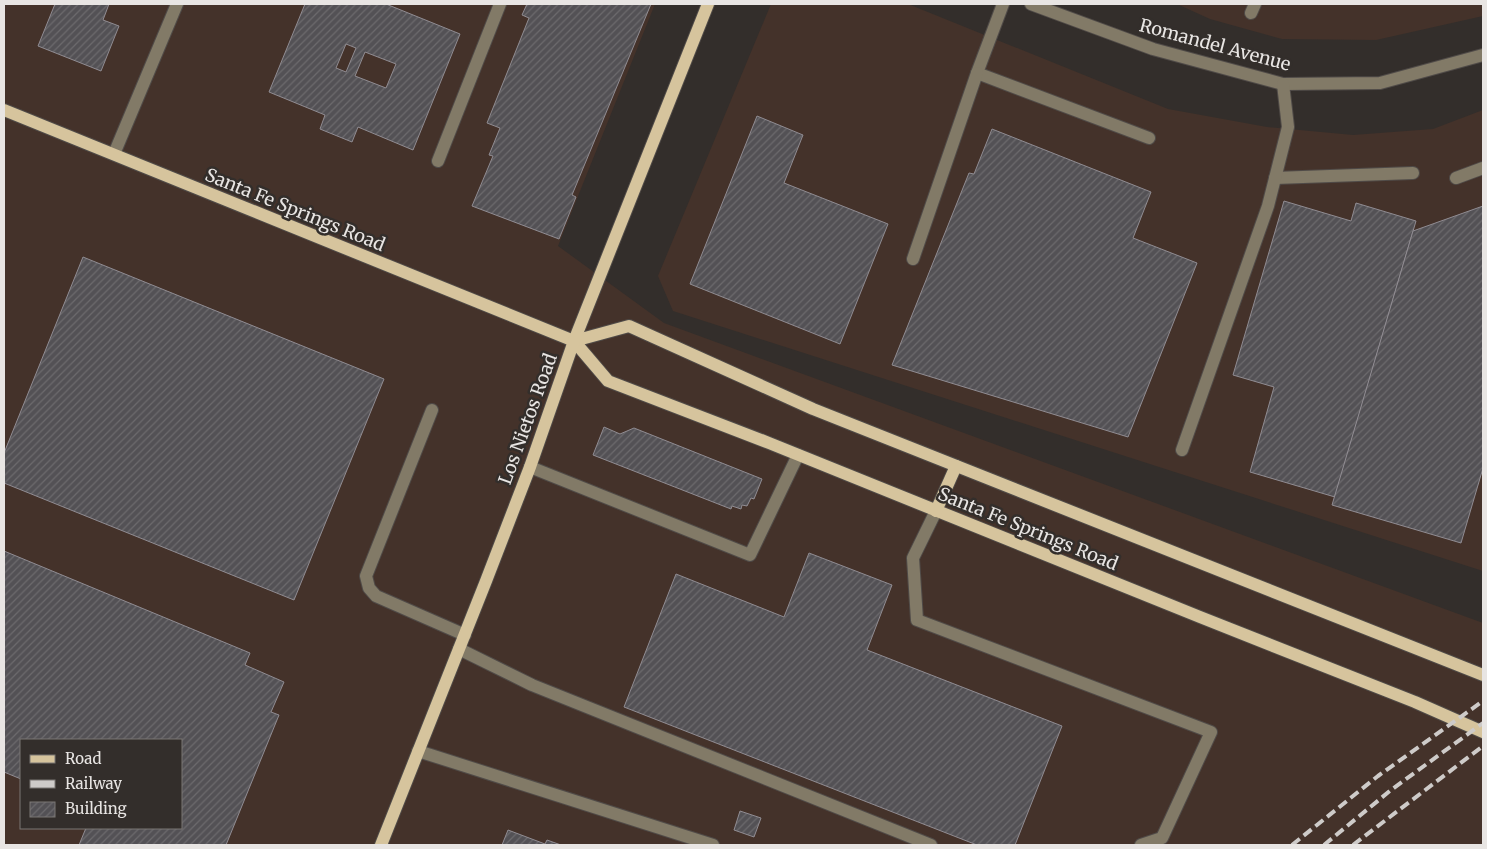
<svg xmlns="http://www.w3.org/2000/svg" width="1487" height="849" font-family="Merriweather,serif">
  <defs>
    <pattern id="building-hatch" width="6" height="6" patternUnits="userSpaceOnUse" patternTransform="scale(1.25)"><rect width="6" height="6" fill="#535155"/><path d="M-1 1l2-2M0 6l6-6M5 7l2-2" fill="none" stroke="#6c6a6d"/></pattern>
  </defs>
  <rect width="100%" height="100%" fill="#332e2b"/>
  <!-- industrial -->
  <g fill="#44322a" fill-rule="evenodd">
    <path d="M4,4H655L558,246L664,323L1483,623V845H4ZM21,740H181V828H21Z"/>
    <path d="M771,4H908L1168,109L1267,127L1353,135L1433,129L1483,110V571L673,311L658,276Z"/>
    <path d="M1177,4H1483V16L1376,40L1282,39L1210,19Z"/>
  </g>
  <!-- building -->
  <g fill="url(#building-hatch)" stroke="#908c92" fill-rule="evenodd">
    <path d="M55,4H109L103,20L119,26L101,71L38,46Z"/>
    <path d="M305,4H386L460,34L413,150L358,127L352,142L320,129L325,115L269,92ZM346,44L356,48L346,72L336,68ZM365,52L396,64L386,88L355,76Z"/>
    <path d="M527,4H651L572,195L576,197L559,239L472,206L493,156L489,155L500,128L487,123L529,18L522,15Z"/>
    <path d="M757,116L803,135L784,183L888,224L840,344L690,284Z"/>
    <path d="M992,129L1151,192L1133,238L1197,263L1128,437L892,365L969,173L974,174Z"/>
    <path d="M1284,201L1351,221L1356,203L1416,221L1335,497L1250,472L1274,387L1233,375Z"/>
    <path d="M1483,206V468L1461,543L1332,505L1413,231Z"/>
    <path d="M83,257L384,379L294,600L4,483V453Z"/>
    <path d="M604,427L620,434L634,428L762,479L754,499L751,498L747,506L742,505L741,509L732,506L731,509L593,455Z"/>
    <path d="M4,551L250,653L245,665L284,682L271,712L279,715L226,845H79L86,828H181V740H21V779L4,772Z"/>
    <path d="M809,553L892,585L867,650L1062,726L1015,845H977L624,707L676,574L784,617Z"/>
    <path d="M740,811L761,818L754,837L734,830Z"/>
    <path d="M508,830L545,844L547,840L561,845H502Z"/>
  </g>
  <g fill="none" stroke-linecap="round" stroke-linejoin="round">
    <!-- minor casing -->
    <g stroke="#504b48" stroke-width="14">
      <g id="minor">
        <path d="M1003,4L977,73L1149,138"/>
        <path d="M1031,4L1153,49L1283,84L1380,83L1483,55"/>
        <path d="M1251,13L1255,4"/>
        <path d="M114,154L177,4"/>
        <path d="M438,161L500,4"/>
        <path d="M1275,178L1413,173"/>
        <path d="M1456,178L1483,168"/>
        <path d="M913,259L977,73"/>
        <path d="M432,410L366,576L369,588L376,596L465,635"/>
        <path d="M1182,450L1268,206L1288,127L1283,84"/>
        <path d="M530,467L750,555L798,455"/>
        <path d="M936,511L913,558L917,620L1211,732L1162,838L1141,845"/>
        <path d="M459,649L532,685L931,845"/>
        <path d="M418,751L713,845"/>
      </g>
    </g>
    <!-- major casing -->
    <g stroke="#504b48" stroke-width="14">
      <g id="major">
        <path d="M4,110L574,341L608,381L769,443L1200,617L1415,702L1483,732"/>
        <path d="M574,341L629,326L813,409L1483,675"/>
        <path d="M936,511L956,466"/>
        <path d="M381,845L486,581L530,467L574,341L708,4"/>
      </g>
    </g>
    <!-- minor -->
    <use href="#minor" stroke="#827a67" stroke-width="12"/>
    <!-- major -->
    <use href="#major" stroke="#d6c49d" stroke-width="12"/>
    <!-- rail -->
    <g stroke="#cecbc9" stroke-width="4" stroke-dasharray="10 5" stroke-linecap="butt">
      <path d="M1292,845L1378,776L1483,701"/>
      <path d="M1324,845L1391,790L1483,723"/>
      <path d="M1353,845L1483,746"/>
    </g>
  </g>
  <g text-anchor="middle" stroke-width="5" stroke-linejoin="round" paint-order="stroke">
    <!-- street labels -->
    <g font-size="18" fill="#e8e5e3" stroke="#332e2b">
      <text transform="translate(1215 45) rotate(15)" y="6">Romandel Avenue</text>
      <text transform="translate(295 210) rotate(22)" y="6">Santa Fe Springs Road</text>
      <text transform="translate(528 419) rotate(-70)" y="6">Los Nietos Road</text>
      <text transform="translate(1028 529) rotate(22)" y="6">Santa Fe Springs Road</text>
    </g>
  </g>
  <!-- border -->
  <rect width="1487" height="849" fill="none" stroke="#e8e5e3" stroke-width="10"/>
  <!-- legend -->
  <rect x="20" y="739" width="162" height="90" fill="#332e2b" stroke="#7b7775"/>
  <rect x="30" y="755" width="25" height="8" fill="#d6c49d" stroke="#7b7775"/>
  <text x="65" y="764" font-size="15" fill="#e8e5e3">Road</text>
  <rect x="30" y="780" width="25" height="8" fill="#cecbc9" stroke="#7b7775"/>
  <text x="65" y="789" font-size="15" fill="#e8e5e3">Railway</text>
  <rect x="30" y="802" width="25" height="15" fill="url(#building-hatch)" stroke="#7b7775"/>
  <text x="65" y="814" font-size="15" fill="#e8e5e3">Building</text>
</svg>
